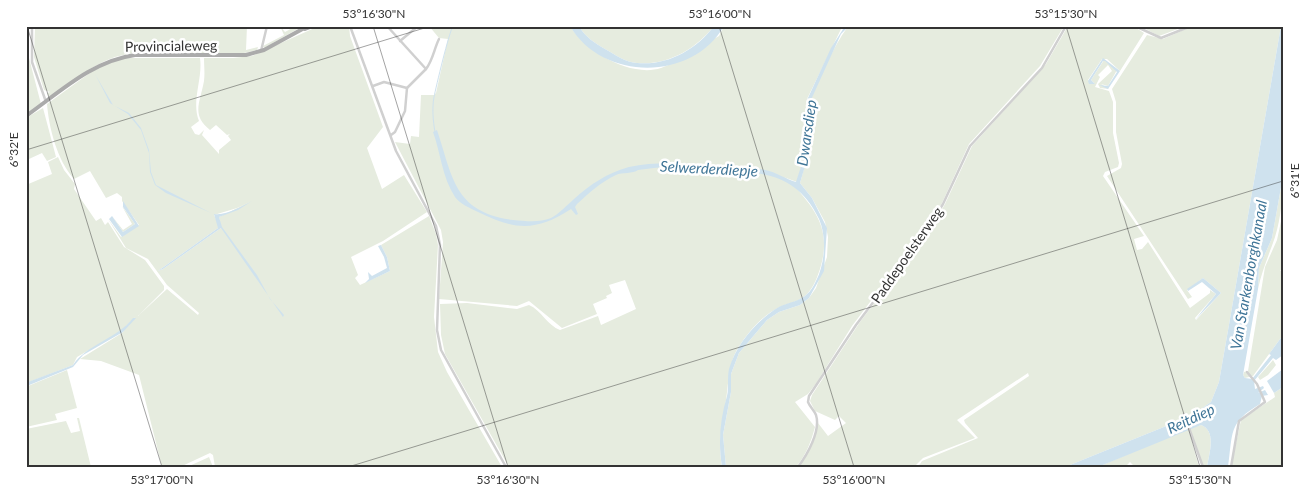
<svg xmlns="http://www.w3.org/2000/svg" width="1309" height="493" font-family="Lato,sans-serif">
  <rect width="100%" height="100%" fill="#fff"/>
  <!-- green -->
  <g fill="#e6ecdf" fill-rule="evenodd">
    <path d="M35,26H247L246,50L258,47L257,50C212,64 160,43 115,57C91,65 70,83 49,97L47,93L50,92L44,90L34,57Z"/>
    <path d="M280,26L285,32L296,26H303L264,48L263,46L284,35Z"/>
    <path d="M319,26H349L350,36L383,127L367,148L382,189L404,175L427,212L383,241L351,257L358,275L355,278L360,285L390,271L387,257L381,245L429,216L436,234L438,245L434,317L438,352L447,372L502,467H215L213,455L210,453L180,467H162L139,375L101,361L80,359L122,333L135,317L120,332L77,357L73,365L29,382V370L26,362V185L52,174L48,162L58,157L64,170L75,184L74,189L96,221L101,218L105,225L108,222L124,247L145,260L164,286V290L138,316L167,289L198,315L199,313L167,285L148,259L126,248L108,219L121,237L139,225L122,201V197L117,193L106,198L90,171L74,179C57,160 49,128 47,104L98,67L125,58H200C203,79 191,101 199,121L191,127L195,134L199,135L204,130L202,135L219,154V150L231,140L228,136L230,134L227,135L216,125L210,130C191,115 200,103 204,81C205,73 204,65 204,58H233L252,56ZM252,201L219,217L221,228L163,269L158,271L218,228V223L214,215L237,208Z"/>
    <path d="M429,26H570C585,51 631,78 661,68C681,61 700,46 719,36L724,26H845L841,29L807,99L805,154L797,182L767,171C774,174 787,177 791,182C816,210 832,230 820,269C817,278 814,286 808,293C799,303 789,302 778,308C763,315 749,331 740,345C730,359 729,375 727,392C724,420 717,438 722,467H509L445,354L441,335L440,304L467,303L517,309L529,305C541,310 548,326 560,330L598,316L601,325L636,309L625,280L609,285L612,293L606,296L607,298L593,304L597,314L562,328L529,301L517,306L439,299L443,242L441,230L395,142L410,144L411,136L419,137L421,95H434L436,93L448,39L439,38Z"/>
    <path d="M579,26H714C696,49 667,66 637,63C627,63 614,54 605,49C595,43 585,37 579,26Z"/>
    <path d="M849,26H1064L1040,66L969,144L942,203L928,225L852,326L817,382L808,394L795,402L815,427C811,442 806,455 796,467H726L723,435L731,392V374L739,353L767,320L779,312L800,305L809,298L816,288L827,257L828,237L825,222L812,198L800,183C809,155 808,135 810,106C810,94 840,34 849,26Z"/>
    <path d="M1068,26H1133L1144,33L1120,71L1107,59H1102L1088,80L1095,84L1091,80L1104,60L1117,70L1108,86L1101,84L1109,89L1100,88L1098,84L1112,71L1108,65L1098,75L1100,77L1095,87L1109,91L1113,102V133L1119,163L1118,167L1105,172L1103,176L1144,236L1134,239L1137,250L1142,249L1148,242L1190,308L1210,293V290L1216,294L1195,318L1196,320L1221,293L1203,278L1187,290L1192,297L1188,299L1107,176L1121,168L1122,164L1116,132V102L1112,89L1147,35L1163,39L1193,26H1281L1219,382L1211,402L1191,416L1065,467H918L922,461L978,438L965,423L964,420L1029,376L1028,373L957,420L975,438L923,458L915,466L799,467L814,440L818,423L828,436L846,423L839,416L835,420L815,411L810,401L812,395L860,322L930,230L945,204L972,146L1046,64Z"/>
    <path d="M1140,26H1186L1159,36Z"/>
    <path d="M26,33L29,35V58L41,104L26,114Z"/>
    <path d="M43,108L56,157L47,161L42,153L29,159H26V118Z"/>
    <path d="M1283,176C1283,196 1281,218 1275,237C1269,255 1262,270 1258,289L1259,268L1272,238Z"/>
    <path d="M122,206L135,224L123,232L112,216L123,230L132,224Z"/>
    <path d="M1283,212V270H1280L1283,273V335L1253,376L1245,378L1243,375L1244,372L1248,371L1265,267L1277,240Z"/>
    <path d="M1273,360L1276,365L1268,375L1260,380L1258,377Z"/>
    <path d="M67,370L77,408L55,414L57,420L26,427L28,386Z"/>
    <path d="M1283,387V467H1231L1241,420L1275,397L1274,393Z"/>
    <path d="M77,418H79L91,467H26V429L66,421L71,433L80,431Z"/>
    <path d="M1201,425C1217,431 1209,454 1207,467H1203L1190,428Z"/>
    <path d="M1188,428L1199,467H1135L1130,462L1127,465L1128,467H1098Z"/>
    <path d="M209,457L213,467H187L207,458Z"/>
  </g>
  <!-- water -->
  <g fill="#cfe2ee">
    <path d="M570,26H579C585,37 595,43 605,49C614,54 627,63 637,63C667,66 696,50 714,26H724C692,82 602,81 570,26Z"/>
    <path d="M845,26H849L841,34L810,102L808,156L800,183L812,198L827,228L824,271L809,298L800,305L779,312L767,320L739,353L731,374V392L723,435L726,467H722C718,443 720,419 727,396C729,387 727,378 729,369C736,345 754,324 774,310C790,299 805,305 816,281C825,264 827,237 819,219C796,171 759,172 713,170C701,169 688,167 676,167C663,166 650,169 638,170C633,174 622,172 616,175C601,182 589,193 577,204L575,207L578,214L576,215L571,209C536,232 515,230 478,212C470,208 460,204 455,197C442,177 441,154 433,132L437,130C453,178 454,212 513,220C526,221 539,223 551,218C559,214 567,205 574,199C591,184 607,173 629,167C657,161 684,164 712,165C730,167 747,166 765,170C776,172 786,179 796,182L805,154L807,100L831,48Z"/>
    <path d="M1281,26L1283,176L1272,238L1259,268L1258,289L1243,375L1245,378L1252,379L1271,355L1269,354L1283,335V355L1276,360L1273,358L1254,381L1255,389L1263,386L1264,388L1258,393L1265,390L1268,395L1262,396L1260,404C1228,423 1233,432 1228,467H1207C1209,454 1217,431 1201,425L1098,467H1065L1191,416L1211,402L1219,382Z"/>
    <path d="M1103,58L1120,71L1108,89L1099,85L1108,86L1117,72L1105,61H1103L1091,80L1095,84H1089L1088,81Z"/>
    <path d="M95,74L113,105L129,113L141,128L149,150L151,172L156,185L211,213L166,193L155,185L150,172L149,153L141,130L128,114L110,103Z"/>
    <path d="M123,201L139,226L122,237L109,219L112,216L123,232L135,224L123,207Z"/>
    <path d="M252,201L238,210L219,217L222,227L257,275L270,299L284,315L283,317L221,228L163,269L158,271L218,228L214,214C226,216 242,206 252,201Z"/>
    <path d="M381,245L387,257L390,271L365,283L369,279L368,272L372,276L387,268L384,257L378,246Z"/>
    <path d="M1203,278L1221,293L1195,320L1216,294L1202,282L1188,291L1187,289Z"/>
    <path d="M133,318H136L123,332L83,355L73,367L27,386L28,382L73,365C87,344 117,339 133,318Z"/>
    <path d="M1283,369V387L1274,393L1267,381Z"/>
  </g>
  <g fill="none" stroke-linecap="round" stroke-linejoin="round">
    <!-- stream -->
    <path stroke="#cfe2ee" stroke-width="1" d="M435,132C433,121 432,108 434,97C436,87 449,32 453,26"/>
    <!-- minor -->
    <g stroke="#d0d0d0" stroke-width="2.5">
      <path d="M32,26V62L46,102"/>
      <path d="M350,26L396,151L436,226L440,245L437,330L441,350L506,467"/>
      <path d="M387,26L426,69L407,88L405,111L395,132L391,135"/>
      <path d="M1135,26L1161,38L1191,26"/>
      <path d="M400,41L418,26"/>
      <path d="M261,51L267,26"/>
      <path d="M426,69C433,60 434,49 439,39"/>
      <path d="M373,86L384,82L407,88"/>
      <path d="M26,368V384"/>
      <path d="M1184,414L1203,467"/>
      <path d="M798,467C807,455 821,431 816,415C814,410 810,407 808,402L809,396L856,325L924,235L943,204L970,146L1042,68L1066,26"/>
      <path d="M1231,467L1239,421L1265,402L1257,384L1247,372"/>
    </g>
    <!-- major -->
    <g stroke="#ababab" stroke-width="4">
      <path d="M305,29L313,26"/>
      <path d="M26,116C60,92 92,61 135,55H246L264,50L308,26"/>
    </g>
  </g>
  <!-- ticks -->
  <path fill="none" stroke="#333" stroke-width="1" stroke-opacity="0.45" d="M27,26L162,467M373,26L508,467M719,26L854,467M1066,26L1200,467M26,150L431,26M348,467L1283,181"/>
  <g text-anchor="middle" stroke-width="5" stroke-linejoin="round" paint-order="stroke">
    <!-- street labels -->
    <g font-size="14" fill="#333" stroke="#fff">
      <text transform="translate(171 46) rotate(-1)" y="5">Provincialeweg</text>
      <text transform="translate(907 255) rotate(-55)" y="5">Paddepoelsterweg</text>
    </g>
    <!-- water labels -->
    <g font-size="15" font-style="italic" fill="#3f7597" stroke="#fff">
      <text transform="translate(807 133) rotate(-82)" y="5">Dwarsdiep</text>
      <text transform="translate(709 169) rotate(3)" y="5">Selwerderdiepje</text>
      <text transform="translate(1249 275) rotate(-80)" y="5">Van Starkenborghkanaal</text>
      <text transform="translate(1191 419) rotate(-25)" y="5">Reitdiep</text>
    </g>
  </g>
  <!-- border -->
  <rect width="1309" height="493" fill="none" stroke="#ffffff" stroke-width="55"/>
  <rect x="28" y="28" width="1254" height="438" fill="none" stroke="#333" stroke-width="2"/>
  <g font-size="12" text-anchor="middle" fill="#333">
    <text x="374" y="18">53°16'30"N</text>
    <text x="720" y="18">53°16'00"N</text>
    <text x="1066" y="18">53°15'30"N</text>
    <text transform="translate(14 150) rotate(-90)" y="4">6°32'E</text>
    <text transform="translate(1295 181) rotate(-90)" y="4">6°31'E</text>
    <text x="162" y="484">53°17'00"N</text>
    <text x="508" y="484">53°16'30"N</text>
    <text x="854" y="484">53°16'00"N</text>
    <text x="1200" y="484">53°15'30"N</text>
  </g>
</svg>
